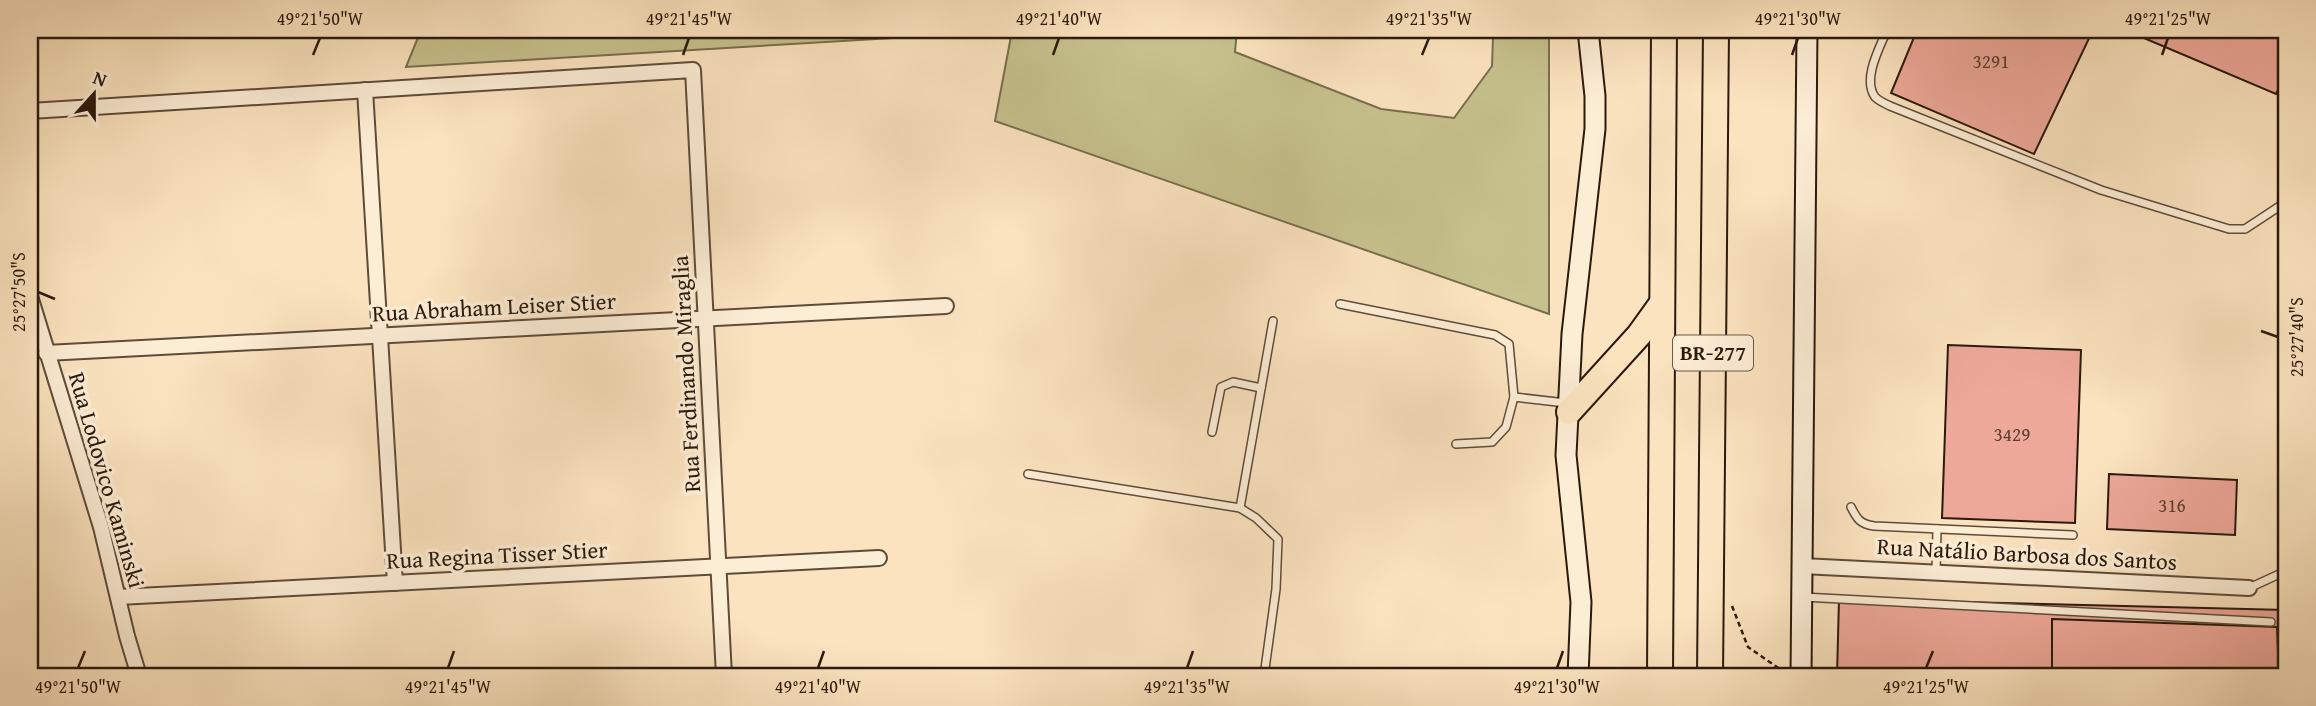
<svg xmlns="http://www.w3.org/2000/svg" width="2316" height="706" font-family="'Gentium Book Plus',serif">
  <rect width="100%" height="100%" fill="#fbe3bf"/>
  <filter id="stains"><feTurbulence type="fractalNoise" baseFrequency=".00286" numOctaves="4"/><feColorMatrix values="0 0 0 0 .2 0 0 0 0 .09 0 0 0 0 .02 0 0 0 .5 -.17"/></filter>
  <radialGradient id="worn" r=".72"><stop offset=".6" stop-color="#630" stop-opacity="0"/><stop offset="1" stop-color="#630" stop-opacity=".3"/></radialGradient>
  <!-- green -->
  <path fill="#c6c18d" stroke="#786e4d" stroke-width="2" d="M421,30H1237L1235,52L1381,109L1454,118L1492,66L1493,38L1467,30H1549V314L995,121L1012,31L406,67Z"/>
  <!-- building -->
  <g fill="#eea899" stroke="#2a1a0d" stroke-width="2">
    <path d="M1917,30H2093L2034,154L1891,93Z"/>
    <path d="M2125,30H2286V72L2276,94Z"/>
    <path d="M1948,345L2081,350L2075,523L1942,518Z"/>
    <path d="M2109,474L2237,480L2235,535L2107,529Z"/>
    <path d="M1839,599L2286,610V676H1837Z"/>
    <path d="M2052,619L2277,627L2279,676H2052Z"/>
  </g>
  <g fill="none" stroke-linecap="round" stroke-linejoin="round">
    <!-- lane casing -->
    <g stroke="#5e4c3a" stroke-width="10">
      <g id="lane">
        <path d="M1887,30C1880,47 1862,79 1875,97C1879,101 1886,104 1890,106L2101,190L2229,229H2245L2286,202"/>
        <path d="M1340,304L1495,335L1509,344L1514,397L1506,427L1492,442L1456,444"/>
        <path d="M1514,397L1566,403"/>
        <path d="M1212,432L1221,387L1233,382L1261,388"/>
        <path d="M1028,474L1240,508L1256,518L1278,539L1276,589L1264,676"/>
        <path d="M1851,507C1857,519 1860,524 1874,526L2073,535"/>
        <path d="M1240,508L1273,321"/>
        <path d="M1936,572L1937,529"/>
        <path d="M2249,588L2286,571"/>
        <path d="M1803,597L2271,622"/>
      </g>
    </g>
    <!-- street casing -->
    <g stroke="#5e4c3a" stroke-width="18">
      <g id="street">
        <path d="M365,90L395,583"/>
        <path d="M30,111L693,70L724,676"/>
        <path d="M30,296L101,527L127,636L139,676"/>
        <path d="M46,353L946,306"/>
        <path d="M1802,566L2249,588"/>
        <path d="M118,597L879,558"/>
      </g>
    </g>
    <!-- secondary casing -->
    <g stroke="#2a1a0d" stroke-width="23">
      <g id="secondary">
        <path d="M1578,676L1581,602L1566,455L1572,334L1595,129V96L1588,30"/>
        <path d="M1801,676L1807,30"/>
      </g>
    </g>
    <!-- highway casing -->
    <g stroke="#2a1a0d" stroke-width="28">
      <g id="highway">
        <path d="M1569,412L1639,335L1662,303"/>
        <path d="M1660,676L1664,30"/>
        <path d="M1710,676L1716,30"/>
      </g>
    </g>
    <!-- path -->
    <path stroke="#2a1a0d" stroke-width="2.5" stroke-dasharray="5 3.5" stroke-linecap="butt" d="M1732,606L1748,647L1784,672"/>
    <!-- lane -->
    <use href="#lane" stroke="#fcedd5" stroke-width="7"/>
    <!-- street -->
    <use href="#street" stroke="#fcedd5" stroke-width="14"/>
    <!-- secondary -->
    <use href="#secondary" stroke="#fcedd5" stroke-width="19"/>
    <!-- highway -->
    <use href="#highway" stroke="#fbe3bf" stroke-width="24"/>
  </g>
  <!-- ticks -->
  <path fill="none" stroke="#2a1a0d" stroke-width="2.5" d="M313,55L320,38M683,55L689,38M1053,55L1059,38M1422,55L1429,38M1792,55L1798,38M2162,55L2168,38M38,292L55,299M2261,331L2278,337M78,668L85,651M448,668L454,651M818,668L824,651M1187,668L1193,651M1557,668L1563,651M1926,668L1933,651"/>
  <g text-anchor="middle" stroke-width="7" stroke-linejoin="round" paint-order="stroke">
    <!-- number labels -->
    <g font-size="19" fill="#5b3e30">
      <text x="1991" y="68">3291</text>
      <text x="2012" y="441">3429</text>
      <text x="2172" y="512">316</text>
    </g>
    <!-- shield labels -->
    <rect fill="#fcedd5" stroke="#695949" stroke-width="2" x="1673" y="335.5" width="80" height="35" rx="5"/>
    <g font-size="21" font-weight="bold" fill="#2a1a0d">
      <text x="1713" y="360">BR-277</text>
    </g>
    <!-- street labels -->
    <g font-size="23" fill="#2a1a0d" stroke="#fcedd5">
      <text transform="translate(494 307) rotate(-3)" y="8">Rua Abraham Leiser Stier</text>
      <text transform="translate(686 374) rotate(-93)" y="8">Rua Ferdinando Miraglia</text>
      <text transform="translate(107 480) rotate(74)" y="8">Rua Lodovico Kaminski</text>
      <text transform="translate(2027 554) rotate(3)" y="8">Rua Natálio Barbosa dos Santos</text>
      <text transform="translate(497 555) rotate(-3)" y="8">Rua Regina Tisser Stier</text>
    </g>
  </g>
  <!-- margin -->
  <rect width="2316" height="706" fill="none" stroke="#fbe3bf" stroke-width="77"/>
  <!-- north arrow -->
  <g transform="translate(94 94) rotate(21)" stroke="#fcedd5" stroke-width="5" paint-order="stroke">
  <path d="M0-5L12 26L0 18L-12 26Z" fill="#2a1a0d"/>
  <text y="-10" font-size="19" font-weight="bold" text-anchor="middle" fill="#2a1a0d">N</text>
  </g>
  <rect x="38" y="38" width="2240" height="630" fill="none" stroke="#2a1a0d" stroke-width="2.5"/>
  <g font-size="18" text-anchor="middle" fill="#2a1a0d">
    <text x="320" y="25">49°21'50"W</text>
    <text x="689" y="25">49°21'45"W</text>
    <text x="1059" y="25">49°21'40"W</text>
    <text x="1429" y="25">49°21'35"W</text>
    <text x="1798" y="25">49°21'30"W</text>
    <text x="2168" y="25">49°21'25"W</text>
    <text transform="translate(19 292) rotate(-90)" y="6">25°27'50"S</text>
    <text transform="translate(2297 337) rotate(-90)" y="6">25°27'40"S</text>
    <text x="78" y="693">49°21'50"W</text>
    <text x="448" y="693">49°21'45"W</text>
    <text x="818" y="693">49°21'40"W</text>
    <text x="1187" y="693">49°21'35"W</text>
    <text x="1557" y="693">49°21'30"W</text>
    <text x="1926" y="693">49°21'25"W</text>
  </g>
  <rect width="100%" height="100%" filter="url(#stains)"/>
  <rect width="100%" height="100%" fill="url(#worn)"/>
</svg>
